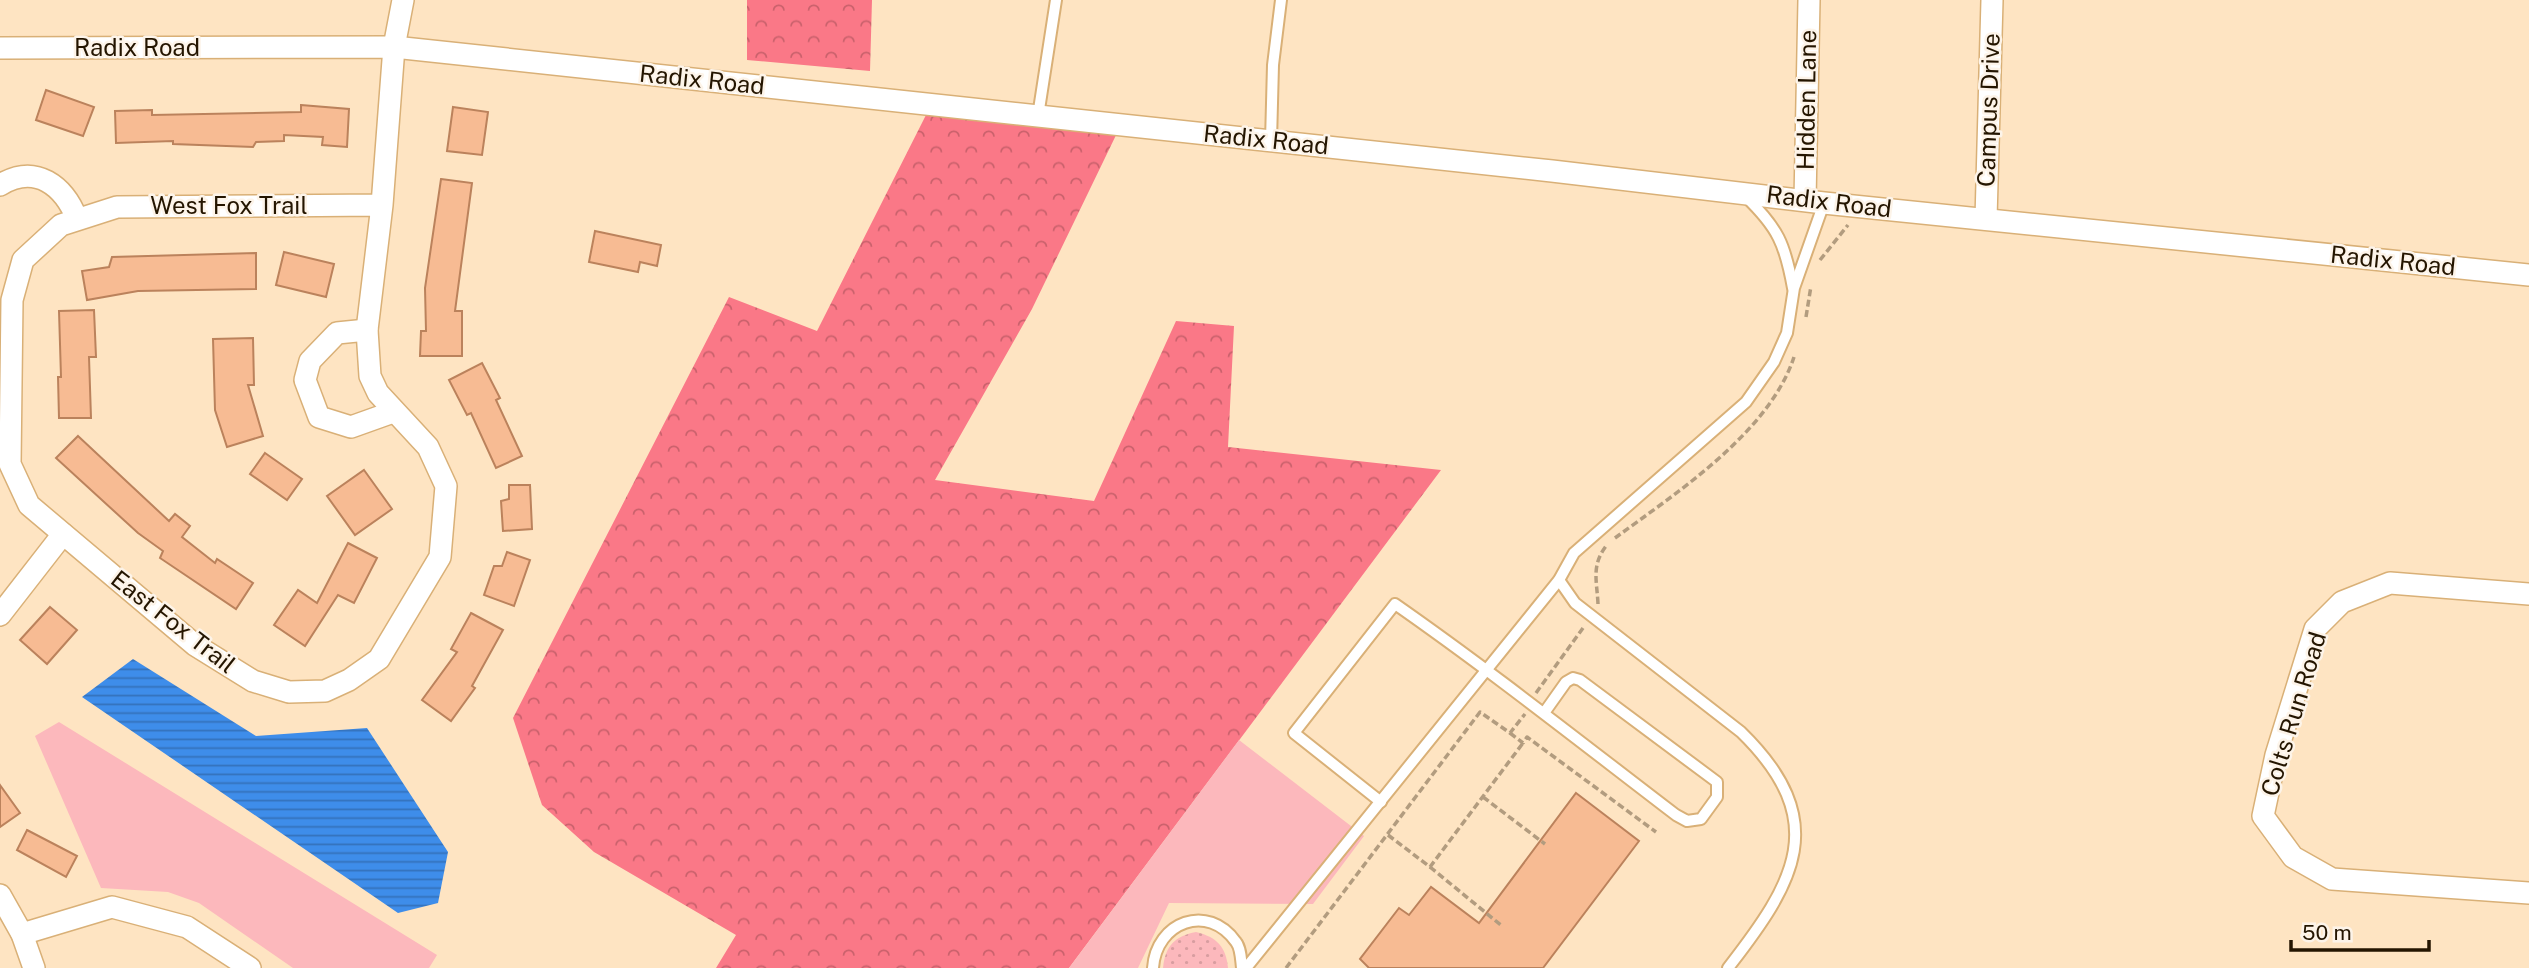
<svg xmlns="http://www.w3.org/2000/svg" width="2529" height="968" font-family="'Public Sans',sans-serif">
  <defs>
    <pattern id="grass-dots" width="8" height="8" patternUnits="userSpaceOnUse" patternTransform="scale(1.75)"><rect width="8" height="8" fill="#fcb8bc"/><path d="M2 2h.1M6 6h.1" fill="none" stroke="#d89da0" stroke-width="1.8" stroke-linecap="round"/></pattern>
    <pattern id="forest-crowns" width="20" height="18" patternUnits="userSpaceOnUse" patternTransform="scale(1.75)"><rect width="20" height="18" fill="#fa7887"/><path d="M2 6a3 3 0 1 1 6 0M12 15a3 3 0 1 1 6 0" fill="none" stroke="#ca616c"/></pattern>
    <pattern id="water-rules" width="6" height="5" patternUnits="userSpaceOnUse" patternTransform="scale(1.75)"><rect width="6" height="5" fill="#3e8dea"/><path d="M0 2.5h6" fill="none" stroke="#3472bb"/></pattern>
  </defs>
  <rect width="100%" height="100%" fill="#fee4c2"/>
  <!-- grass -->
  <path fill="url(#grass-dots)" d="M1196,932C1217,937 1226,947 1228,968H1163C1165,946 1175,936 1196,932Z"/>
  <!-- forest -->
  <g fill="url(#forest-crowns)">
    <path d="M747,0H872L870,71L747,60Z"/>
    <path d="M928,111L1118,131L1032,309L935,480L1094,501L1176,321L1234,326L1228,447L1441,470L1069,968H716L736,935L594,852L542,805L513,718L729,297L817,331Z"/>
  </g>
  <!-- park -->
  <g fill="#fcb8bc">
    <path d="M59,722L437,955L429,968H293L199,903L168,892L101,888L35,736Z"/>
    <path d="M1239,740L1364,836L1313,904L1169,903L1138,968H1069Z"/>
  </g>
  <!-- water -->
  <path fill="url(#water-rules)" d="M133,659L256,736L367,728L448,852L438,903L398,913L82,697Z"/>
  <!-- building -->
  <g fill="#f7bb93" stroke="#bb825c" stroke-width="2">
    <path d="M46,90L94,107L83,136L36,120Z"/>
    <path d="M301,105L349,109L347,147L322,145L323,137L284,135V141L256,142L253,147L173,144V141L116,143L115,111L152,110V115L301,112Z"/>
    <path d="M453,107L488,112L482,155L447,151Z"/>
    <path d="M441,179L472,183L455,311H462V356H420L421,331H426L425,288Z"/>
    <path d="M595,231L661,245L657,266L640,262L638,272L589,262Z"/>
    <path d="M284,252L334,264L326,297L276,285Z"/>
    <path d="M256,253V289L138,291L87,300L82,271L109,267L112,257Z"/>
    <path d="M94,310L96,357H89L91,418H59L58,377H61L59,311Z"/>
    <path d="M253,338L254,385H248L263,436L227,447L215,410L213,339Z"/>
    <path d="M482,363L500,398L496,400L522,456L496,468L471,413L467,415L449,380Z"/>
    <path d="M78,436L169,521L175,514L190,526L182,537L215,563L217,559L253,583L236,609L160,558L163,551L138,533L56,458Z"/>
    <path d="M265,453L302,479L287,500L250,474Z"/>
    <path d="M364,470L392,509L355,535L327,496Z"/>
    <path d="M509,485H530L532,529L503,531L501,501L509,499Z"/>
    <path d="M348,543L377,558L354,603L338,595L305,646L274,625L298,590L317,603Z"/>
    <path d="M507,552L530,560L514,606L484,595L494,566H502Z"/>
    <path d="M50,607L77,630L47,664L20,640Z"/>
    <path d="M471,613L503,630L472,686L475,688L451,721L422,700L457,652L451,649Z"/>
    <path d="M0,785L20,813L0,827Z"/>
    <path d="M1576,793L1639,841L1543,968H1369L1360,959L1399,908L1409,915L1431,887L1479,923Z"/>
    <path d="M27,830L77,856L66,877L17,850Z"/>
  </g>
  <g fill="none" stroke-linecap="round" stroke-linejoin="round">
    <!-- service casing -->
    <g stroke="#d9b077" stroke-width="14">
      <g id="service">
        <path d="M1038,116L1056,0"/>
        <path d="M1271,141L1273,65L1281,0"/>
        <path d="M1746,197C1778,228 1785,244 1793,288"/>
        <path d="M1559,580L1575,603L1741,732C1832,821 1795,882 1728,968"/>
        <path d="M1381,802L1294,733L1395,604C1491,671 1583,744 1676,815L1687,821L1701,819L1717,797V782L1580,680L1573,678L1566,682L1544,713"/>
        <path d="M1153,968C1156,922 1208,902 1236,942C1241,948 1241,960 1242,968"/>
        <path d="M1246,968L1559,580L1574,553L1746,402L1774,362L1787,333L1794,288L1824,203"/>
      </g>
    </g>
    <!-- minor casing -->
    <g stroke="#d9b077" stroke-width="24">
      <g id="minor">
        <path d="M0,48L394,47L1552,171L1824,203L2529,275"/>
        <path d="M0,185C36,163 64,186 77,219"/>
        <path d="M1805,200L1809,0"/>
        <path d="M382,205L117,207L61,225L23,260L12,300L10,464L29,505L195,645L253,681L289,692L325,691L349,680L379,659L440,557L446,486L428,447L378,393L370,376L367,330L382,205L394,47L403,0"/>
        <path d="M1986,219L1992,0"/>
        <path d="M367,330L337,333L310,361L305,380L319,417L351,427L393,412"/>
        <path d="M2529,594L2390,583L2342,602L2315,629L2276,755L2263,816L2293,857L2332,879L2529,893"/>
        <path d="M0,615L63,534"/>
        <path d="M0,895L22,934L34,968"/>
        <path d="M22,934L112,907L187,927L250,968"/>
      </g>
    </g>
    <!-- path -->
    <g stroke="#b29c7f" stroke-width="3.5" stroke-dasharray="7 3.5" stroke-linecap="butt">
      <path d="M1820,260L1848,225"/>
      <path d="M1806,317L1811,286"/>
      <path d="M1615,538C1676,493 1769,433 1794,357"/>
      <path d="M1598,604C1597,581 1591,566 1606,546"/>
      <path d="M1536,693L1583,628"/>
      <path d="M1510,733L1523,743L1527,737L1656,832"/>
      <path d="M1483,797L1545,844"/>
      <path d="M1388,835L1430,867L1523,743"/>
      <path d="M1430,867L1502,926"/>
      <path d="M1286,968L1480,712L1510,733L1525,714"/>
    </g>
    <!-- service -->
    <use href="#service" stroke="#fff" stroke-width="10"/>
    <!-- minor -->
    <use href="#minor" stroke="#fff" stroke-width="21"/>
  </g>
  <g text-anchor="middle" stroke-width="5" stroke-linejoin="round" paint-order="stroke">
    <!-- street labels -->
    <g font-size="24" fill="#241500" stroke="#fdf4e9">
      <text x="137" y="56">Radix Road</text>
      <text transform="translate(702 80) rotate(6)" y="8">Radix Road</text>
      <text transform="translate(1807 100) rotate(-89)" y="8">Hidden Lane</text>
      <text transform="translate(1989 110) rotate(-88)" y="8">Campus Drive</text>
      <text transform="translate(1266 140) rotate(6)" y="8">Radix Road</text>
      <text transform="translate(1829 202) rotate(7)" y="8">Radix Road</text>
      <text x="229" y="214">West Fox Trail</text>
      <text transform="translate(2393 261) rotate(6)" y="8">Radix Road</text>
      <text transform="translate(173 622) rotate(38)" y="8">East Fox Trail</text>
      <text transform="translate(2294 714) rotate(-73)" y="8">Colts Run Road</text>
    </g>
  </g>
  <!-- scale -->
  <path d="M2291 940v10h138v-10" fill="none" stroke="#241500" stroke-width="3.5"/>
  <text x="2302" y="940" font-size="21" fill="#241500" stroke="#fdf4e9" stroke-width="5" paint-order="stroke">50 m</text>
</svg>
